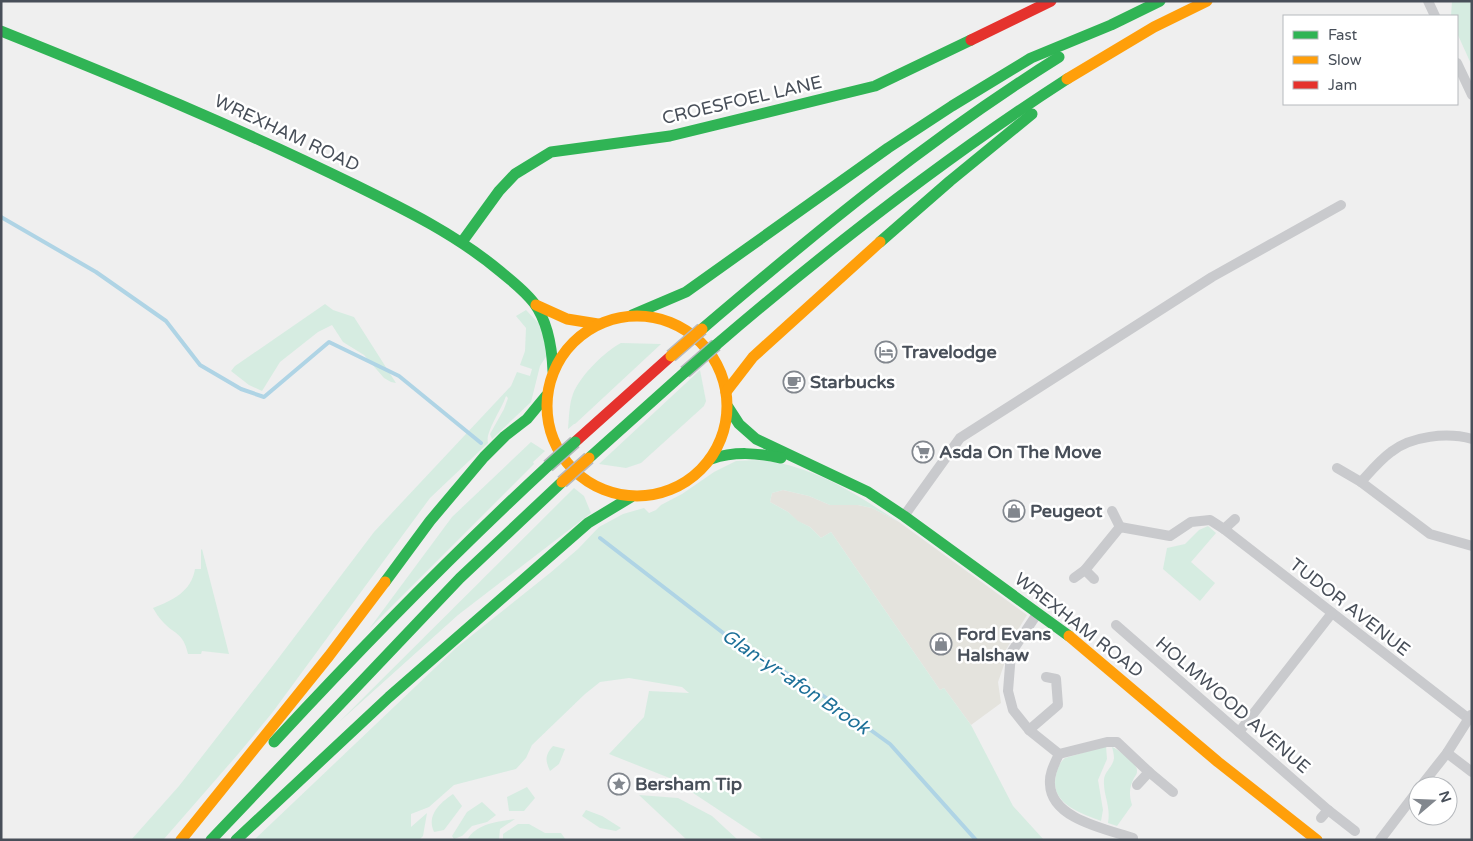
<svg xmlns="http://www.w3.org/2000/svg" width="1473" height="841" font-family="'Varela Round',sans-serif">
  <rect width="100%" height="100%" fill="#efefef"/>
  <!-- commercial -->
  <path fill="#e4e3dd" d="M783,490L809,496L830,505H858L872,508L899,522L1027,615L1002,656L1005,662L998,682L1001,703L971,725L944,688L940,690L831,532L821,538L810,527L797,521L788,512L770,502L772,493Z"/>
  <!-- green -->
  <g fill="#d6ece1">
    <path d="M1452,1H1472V66L1457,33V16H1451Z"/>
    <path d="M325,304L333,310L354,317L396,383L391,382L384,378L364,355L343,342L332,325L318,332L280,362L262,391L249,385L231,371L235,366Z"/>
    <path d="M526,310L542,327L547,355L540,366L531,402L492,439L490,434L504,409L508,398L506,396C502,409 485,432 488,443L430,498L272,713L239,753L164,839L131,840L179,786L274,664L374,532L511,386L517,372L530,376L532,369L520,365L525,351L526,328L516,316Z"/>
    <path d="M621,343L661,344L575,424H574L568,429C569,419 569,404 573,394C580,376 604,352 621,343Z"/>
    <path d="M700,370L706,401L704,406L641,463L626,468L599,464Z"/>
    <path d="M531,442L545,451L533,462L534,464L369,629L452,517Z"/>
    <path d="M736,461C748,461 762,459 774,462C823,471 858,496 899,522L872,508L858,505H830L809,496L783,490L772,493L770,502L788,512L798,521L810,527L821,538L831,532L940,690L944,688L971,725L1013,806L1044,840H764L672,779L609,754L644,717L649,691L689,693L682,687L629,678L600,682L585,694L532,745L526,758L516,769L454,785L429,807L411,814V827L427,813L423,836L419,840H254L456,648L550,573L578,549L599,527L623,514L644,508L649,513L656,510L661,505L682,494L714,472Z"/>
    <path d="M574,488L584,496L591,513L458,615L338,723Z"/>
    <path d="M1208,526L1216,533L1191,562L1215,583L1200,601L1163,569L1167,548L1185,544L1199,530Z"/>
    <path d="M202,549L229,654L202,651L201,654H188C183,632 175,635 163,622C159,618 156,613 153,608C173,600 191,592 195,569H201V550Z"/>
    <path d="M553,746L565,749L559,764L550,771C545,760 545,755 553,746Z"/>
    <path d="M1106,746L1107,759L1098,780L1103,810L1101,821C1081,813 1049,804 1056,775C1058,768 1059,763 1065,758Z"/>
    <path d="M1112,747C1119,750 1138,764 1137,771C1137,774 1136,775 1134,778C1129,788 1129,795 1132,805L1117,826L1108,823C1111,805 1103,795 1104,780C1104,772 1113,767 1114,758C1114,755 1113,750 1112,747Z"/>
    <path d="M527,787L535,798L524,811H509L507,797Z"/>
    <path d="M453,794L462,806L444,830L434,832C426,815 440,803 453,794Z"/>
    <path d="M639,795L678,798L712,816L738,840H687Z"/>
    <path d="M482,802L496,815L487,822L472,826L462,836L454,839L452,836L467,812Z"/>
    <path d="M586,810L602,816L621,828L616,831L600,828L582,816Z"/>
    <path d="M515,819L500,829L499,840H467C477,823 497,822 515,819Z"/>
    <path d="M518,824H529L545,833H561L566,840H503V834Z"/>
  </g>
  <g fill="none" stroke-linecap="round" stroke-linejoin="round">
    <!-- stream -->
    <g stroke="#afd4e5" stroke-width="4">
      <path d="M1,217L96,272L166,321L200,365L241,389L264,397L329,342L399,376L481,443"/>
      <path d="M600,538L731,639L822,695L890,744L976,840"/>
    </g>
    <!-- street -->
    <g stroke="#c9cacd" stroke-width="10">
      <path d="M1428,1L1435,16"/>
      <path d="M1457,63L1472,95"/>
      <path d="M1337,468L1361,482L1430,534L1472,546"/>
      <path d="M1361,482C1370,472 1380,460 1391,452C1411,436 1447,432 1472,439"/>
      <path d="M1112,511L1120,527"/>
      <path d="M904,516L960,438L1212,277L1341,205"/>
      <path d="M1235,519L1224,529L1469,719"/>
      <path d="M1085,570L1094,579"/>
      <path d="M1074,578L1085,570L1120,527L1170,536L1191,522L1210,520L1224,529"/>
      <path d="M1037,614L1011,653L1008,691L1013,710L1029,730L1059,754L1107,742H1117L1149,772L1173,792"/>
      <path d="M1116,625L1328,810L1355,831"/>
      <path d="M1029,730L1058,705L1056,679L1046,677"/>
      <path d="M1239,732L1332,613"/>
      <path d="M1447,753L1472,772"/>
      <path d="M1059,754C1055,763 1049,773 1050,784C1051,819 1106,829 1133,838"/>
      <path d="M1137,785L1149,772"/>
      <path d="M1421,786L1447,753L1471,715"/>
      <path d="M1321,818L1328,810"/>
      <path d="M1380,840L1418,790"/>
    </g>
    <!-- fast -->
    <g stroke="#30b455" stroke-width="11">
      <path d="M1,31C121,79 239,128 355,185C406,210 457,235 501,272C512,281 525,291 534,303C548,322 552,348 553,371"/>
      <path d="M462,242L499,191L515,174L551,152L670,136L875,86L971,40"/>
      <path d="M880,242L950,181L1032,114"/>
      <path d="M632,315L686,292L888,148L952,106L1031,58L1111,25L1160,1"/>
      <path d="M702,329C817,231 931,137 1059,57"/>
      <path d="M716,345C828,249 943,159 1067,79"/>
      <path d="M728,407L739,424L756,439L868,492L904,516L1069,636"/>
      <path d="M589,458L685,372"/>
      <path d="M711,459C735,451 757,453 781,458"/>
      <path d="M385,582L430,521L484,457L505,436L527,419L546,396"/>
      <path d="M274,742C362,647 453,554 548,466"/>
      <path d="M211,840L460,578L562,482"/>
      <path d="M236,840L389,697L588,523L631,497"/>
    </g>
    <!-- slow -->
    <g stroke="#ff9f0a" stroke-width="11">
      <path d="M1067,79L1154,27L1207,1"/>
      <path d="M536,305L567,319L598,324"/>
      <circle cx="637" cy="406" r="90"/>
      <path d="M726,392L753,357L880,242"/>
      <path d="M1069,636L1218,762L1317,840"/>
      <path d="M181,840L329,656L385,582"/>
    </g>
    <!-- jam -->
    <g stroke="#e5322d" stroke-width="11">
      <path d="M971,40L1051,1"/>
      <path d="M575,442L671,356"/>
    </g>
    <!-- fast-bridge casing -->
    <g stroke="#b5b8be" stroke-width="14" stroke-linecap="butt">
      <g id="fast-bridge">
        <path d="M685,372L716,345"/>
        <path d="M548,466L575,442"/>
      </g>
    </g>
    <!-- slow-bridge casing -->
    <g stroke="#b5b8be" stroke-width="14" stroke-linecap="butt">
      <g id="slow-bridge">
        <path d="M671,356L702,329"/>
        <path d="M562,482L589,458"/>
      </g>
    </g>
    <!-- fast-bridge -->
    <use href="#fast-bridge" stroke="#30b455" stroke-width="11"/>
    <!-- slow-bridge -->
    <use href="#slow-bridge" stroke="#ff9f0a" stroke-width="11"/>
  </g>
  <!-- icons -->
  <defs>
    <g id="hotel-ring" transform="scale(1.125)"><circle r="9.5" fill="#fff" stroke="#82878e" stroke-width="1.5"/><path d="M-6-4.5h1.5V1H6V5H4.5V3h-9V5H-6ZM-4 0a1.8 1.8 0 1 1 3.6 0ZM.5 0V-2.5h3Q6-2.5 6 0Z" fill="#82878e"/></g>
    <g id="cafe-ring" transform="scale(1.125)"><circle r="9.5" fill="#fff" stroke="#82878e" stroke-width="1.5"/><path d="M-5.5-4.5H6V0H3Q3 3.5 0 3.5H-2.5Q-5.5 3.5-5.5 0ZM3-3.2v2h1.7v-2ZM-6 4.5H4V6H-6Z" fill="#82878e"/></g>
    <g id="supermarket-ring" transform="scale(1.125)"><circle r="9.5" fill="#fff" stroke="#82878e" stroke-width="1.5"/><path d="M-6-5.5h2.5l.6 2H6L4.5 2H-2.5L-4.4-4H-6ZM-1.5 3.2a1.3 1.3 0 1 0 .1 0ZM3 3.2a1.3 1.3 0 1 0 .1 0Z" fill="#82878e"/></g>
    <g id="shop-ring" transform="scale(1.125)"><circle r="9.5" fill="#fff" stroke="#82878e" stroke-width="1.5"/><path d="M-5-2.5h2.3a2.7 3.5 0 0 1 5.4 0H5L5.5 6h-11ZM-1.5-2.5h3a1.5 2.3 0 0 0-3 0Z" fill="#82878e"/></g>
    <g id="sight-ring" transform="scale(1.125)"><circle r="9.5" fill="#fff" stroke="#82878e" stroke-width="1.5"/><path d="M0-6L1.8-2.2L6-1.7L2.9 1.2L3.7 5.4L0 3.3L-3.7 5.4L-2.9 1.2L-6-1.7L-1.8-2.2Z" fill="#82878e"/></g>
  </defs>
  <g fill-rule="evenodd">
    <use href="#hotel-ring" x="886" y="352"/>
    <use href="#cafe-ring" x="794" y="382"/>
    <use href="#supermarket-ring" x="923" y="452"/>
    <use href="#shop-ring" x="1014" y="511"/>
    <use href="#shop-ring" x="941" y="644"/>
    <use href="#sight-ring" x="619" y="784"/>
  </g>
  <g text-anchor="middle" stroke-width="5" stroke-linejoin="round" paint-order="stroke">
    <!-- street labels -->
    <g font-size="18" fill="#484f59" stroke="#fff">
      <text transform="translate(742 100) rotate(-13)" y="6">CROESFOEL LANE</text>
      <text transform="translate(287 133) rotate(25)" y="6">WREXHAM ROAD</text>
      <text transform="translate(1350 607) rotate(38)" y="6">TUDOR AVENUE</text>
      <text transform="translate(1079 625) rotate(38)" y="6">WREXHAM ROAD</text>
      <text transform="translate(1233 705) rotate(41)" y="6">HOLMWOOD AVENUE</text>
    </g>
    <!-- poi labels -->
    <g font-size="18" font-weight="bold" fill="#484f59" stroke="#fff" text-anchor="start">
      <text x="902" y="358">Travelodge</text>
      <text x="810" y="388">Starbucks</text>
      <text x="939" y="458">Asda On The Move</text>
      <text x="1030" y="517">Peugeot</text>
      <text x="957" y="640">Ford Evans<tspan x="957" dy="21">Halshaw</tspan></text>
      <text x="635" y="790">Bersham Tip</text>
    </g>
    <!-- water labels -->
    <g font-size="19" font-style="italic" fill="#1d7098" stroke="#fff">
      <text transform="translate(796 681) rotate(34)" y="7">Glan-yr-afon Brook</text>
    </g>
  </g>
  <!-- border -->
  <rect width="1473" height="841" fill="none" stroke="#484f59" stroke-width="5"/>
  <!-- legend -->
  <rect x="1283" y="15" width="175" height="90" fill="#ffffff" stroke="#b6b9bd"/>
  <rect x="1293" y="31" width="25" height="8" fill="#30b455" stroke="#b6b9bd"/>
  <text x="1328" y="40" font-size="15" fill="#484f59">Fast</text>
  <rect x="1293" y="56" width="25" height="8" fill="#ff9f0a" stroke="#b6b9bd"/>
  <text x="1328" y="65" font-size="15" fill="#484f59">Slow</text>
  <rect x="1293" y="81" width="25" height="8" fill="#e5322d" stroke="#b6b9bd"/>
  <text x="1328" y="90" font-size="15" fill="#484f59">Jam</text>
  <!-- north arrow -->
  <g transform="translate(1433 801) rotate(71)"><circle r="24" fill="#ffffff" stroke="#b6b9bd"/>
  <path d="M0-4L9 19L0 12L-9 19Z" fill="#82878e"/>
  <text y="-8" font-size="14" font-weight="bold" text-anchor="middle" fill="#484f59">N</text>
  </g>
</svg>
